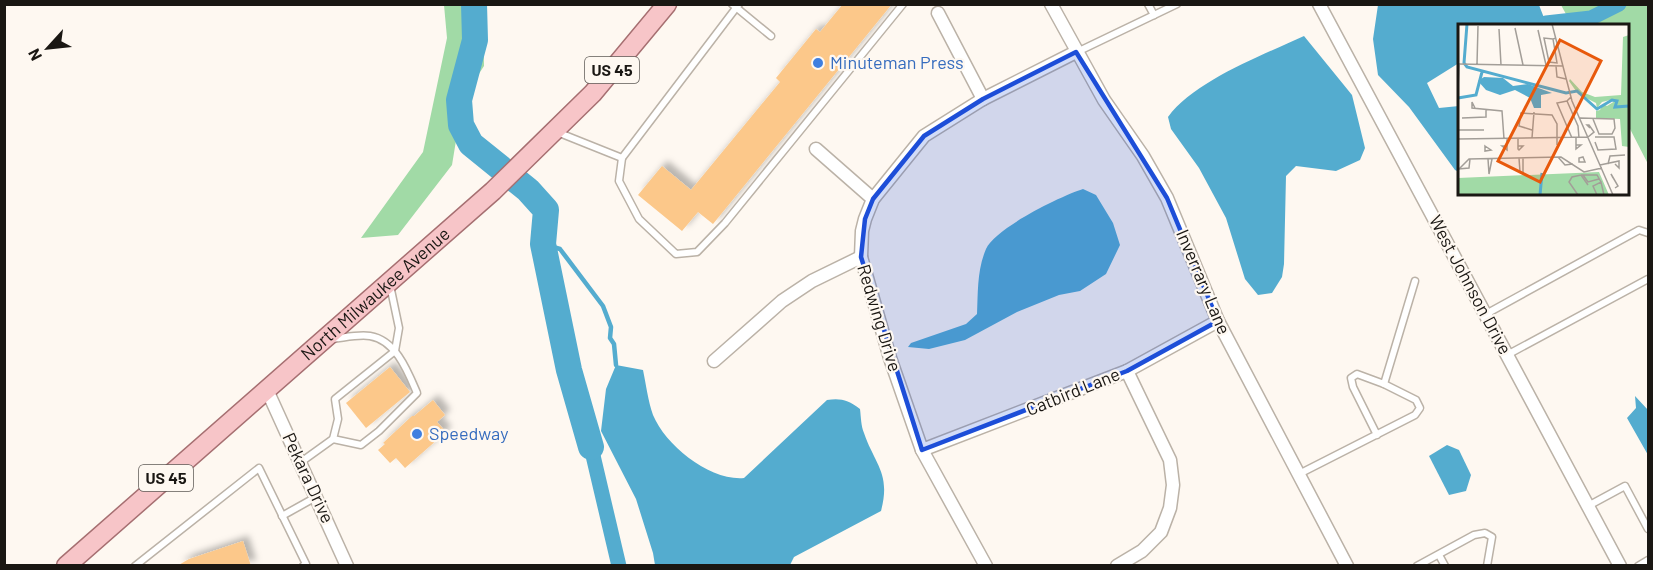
<svg xmlns="http://www.w3.org/2000/svg" width="1653" height="570" font-family="Barlow,sans-serif">
  <defs>
    <filter id="shadow"><feDropShadow dx="5.5" dy="-5.5" stdDeviation="3" flood-color="#0004"/></filter>
  </defs>
  <rect width="100%" height="100%" fill="#fef8f1"/>
  <!-- green -->
  <g fill="#a1daa6">
    <path d="M444,5H483L484,66L463,98L452,165L398,235L361,238L423,152L447,38Z"/>
    <path d="M1561,5H1648V164L1628,125V26L1572,25Z"/>
  </g>
  <!-- water -->
  <g fill="#54accf">
    <path d="M1378,5H1539L1546,23L1542,25L1460,26L1459,63L1427,83L1439,108L1459,106V172L1455,170L1409,107L1378,75L1373,39Z"/>
    <path d="M1304,36L1352,95L1365,148L1360,160L1336,171L1296,166L1286,176L1284,264L1282,277L1272,293L1258,295L1245,279L1226,218L1199,168L1171,129L1168,117C1194,81 1263,55 1304,36Z"/>
    <path d="M1083,189L1096,195L1113,223L1120,245L1106,274L1080,291L1059,295L1017,312L965,340L929,349L908,347L911,343L966,324L977,314C978,292 977,270 986,249C995,228 1061,196 1083,189Z"/>
    <path d="M616,365L643,370C646,384 648,401 653,415C666,446 710,481 744,478L827,400C841,398 848,400 860,409C861,417 861,426 864,433C875,465 891,473 881,511L794,557L790,565H655L653,553L636,499L601,431L606,389Z"/>
    <path d="M1635,396L1648,410V455L1627,418L1636,408Z"/>
    <path d="M1447,445L1459,450L1471,475L1466,491L1449,495L1429,456Z"/>
  </g>
  <g fill="none" stroke-linecap="round" stroke-linejoin="round">
    <!-- stream -->
    <path stroke="#54accf" stroke-width="4.5" d="M543,244L560,249L603,306L611,327L610,338L614,344L616,365"/>
    <!-- canal -->
    <g stroke="#54accf" stroke-width="15">
      <path d="M1546,23L1591,18L1619,4"/>
      <path d="M591,447L619,566"/>
    </g>
    <!-- river -->
    <path stroke="#54accf" stroke-width="26" d="M474,4L475,40L459,100L461,125L471,144L528,190L546,210L543,244L569,370L591,447"/>
  </g>
  <!-- building -->
  <g fill="#fcc88a" filter="url(#shadow)">
    <path d="M843,4H892L713,224L698,212L682,231L638,195L662,166L691,190L780,82L776,78L816,29L820,32Z"/>
    <path d="M390,367L410,392L366,428L346,403Z"/>
    <path d="M433,400L445,415L437,422L446,432L405,468L396,458L390,463L378,450L385,444L383,443L412,416H414Z"/>
    <path d="M243,541L251,566H177L189,559Z"/>
  </g>
  <g fill="none" stroke-linecap="round" stroke-linejoin="round">
    <!-- service casing -->
    <g stroke="#bbb2a7" stroke-width="9">
      <g id="service">
        <path d="M732,4L771,36"/>
        <path d="M1148,4L1154,15"/>
        <path d="M1077,52L1177,4"/>
        <path d="M557,132L622,158L739,4"/>
        <path d="M622,158L619,181L639,219L676,254L697,252L725,223L903,4"/>
        <path d="M1486,314L1639,230L1648,233"/>
        <path d="M331,339C343,338 358,334 370,336C396,340 408,372 417,393L379,431L361,445L333,439"/>
        <path d="M1507,355L1648,279"/>
        <path d="M1384,384L1415,281"/>
        <path d="M301,462L333,439L338,419L335,399L395,351L399,328L390,285"/>
        <path d="M1299,474L1415,415L1420,408L1416,400L1384,384L1357,374L1351,378L1353,387L1377,435"/>
        <path d="M1588,506L1625,486L1648,529"/>
        <path d="M282,516L316,497"/>
        <path d="M1439,555L1445,566"/>
        <path d="M135,566L259,468L306,564L303,566"/>
        <path d="M1417,566L1474,535L1485,533L1492,537L1487,566"/>
        <path d="M1638,566L1648,560"/>
      </g>
    </g>
    <!-- minor casing -->
    <g stroke="#bbb2a7" stroke-width="15">
      <g id="minor">
        <path d="M1051,4L1104,100L1143,156L1167,198L1218,321L1347,566"/>
        <path d="M1319,4L1620,566"/>
        <path d="M938,13L983,99"/>
        <path d="M816,149L873,199"/>
        <path d="M714,361L782,301L812,281L861,257"/>
        <path d="M267,390L347,566"/>
        <path d="M922,450L1127,371L1218,321"/>
        <path d="M986,566L922,450L890,358L861,257L862,231L865,219L873,199L924,136L983,99L1076,52"/>
        <path d="M1117,566L1142,551L1161,532L1170,508L1173,485L1170,460L1127,371"/>
      </g>
    </g>
    <!-- primary casing -->
    <g stroke="#a66f71" stroke-width="21">
      <g id="primary">
        <path id="s1" d="M66,566L493,191L593,93L667,4"/>
      </g>
    </g>
    <!-- service -->
    <use href="#service" stroke="#fff" stroke-width="6"/>
    <!-- minor -->
    <use href="#minor" stroke="#fff" stroke-width="12"/>
    <!-- primary -->
    <use href="#primary" stroke="#f7c5c8" stroke-width="18"/>
  </g>
  <!-- marked area -->
  <path fill="#1d4ed8" fill-opacity="0.2" stroke="#1d4ed8" stroke-width="4.5" stroke-linejoin="round" d="M1076,52L1167,198L1218,321L1127,371L922,450L861,257L865,219L873,199L924,136L983,99Z"/>
  <!-- markers -->
  <g fill="#3f7fe0" stroke="#fef8f1" stroke-width="2">
    <circle cx="818" cy="63" r="6"/>
    <circle cx="417" cy="434" r="6"/>
  </g>
  <g text-anchor="middle" stroke-width="4.5" stroke-linejoin="round" paint-order="stroke">
    <!-- shield labels -->
    <g fill="#fef8f1" stroke="#5e5a56" stroke-width="1.5">
      <rect x="585" y="57" width="54" height="26" rx="4.5"/>
      <rect x="139" y="465" width="54" height="26" rx="4.5"/>
    </g>
    <g font-size="16" font-weight="bold" fill="#1a1713">
      <text x="612" y="76">US 45</text>
      <text x="166" y="484">US 45</text>
    </g>
    <!-- shop labels -->
    <g font-size="18" fill="#366cbe" stroke="#fef8f1" text-anchor="start">
      <text x="830" y="69">Minuteman Press</text>
      <text x="429" y="440">Speedway</text>
    </g>
    <!-- street labels -->
    <g font-size="18" fill="#1a1713" stroke="#fef8f1">
      <text transform="translate(1203 282) rotate(67)" y="6">Inverrary Lane</text>
      <text transform="translate(1470 285) rotate(62)" y="6">West Johnson Drive</text>
      <text dy="6" stroke="none"><textPath href="#s1" startOffset="412">North Milwaukee Avenue</textPath></text>
      <text transform="translate(879 318) rotate(73)" y="6">Redwing Drive</text>
      <text transform="translate(1073 392) rotate(-22)" y="6">Catbird Lane</text>
      <text transform="translate(308 478) rotate(65)" y="6">Pekara Drive</text>
    </g>
  </g>
  <!-- overview -->
  <g transform="translate(1458 24)">
    <rect width="171" height="171" fill="#fef8f1"/>
    <path d="M171,11V123L164,122L162,95L138,94V87L142,86L145,80L149,82L157,77V84L166,83L159,82V77L152,76L144,78L139,84L138,79L120,70L111,57L112,55L124,68L137,73L163,71L165,13ZM141,148L151,171H0V154Z" fill="#a1daa6"/>
    <path d="M26,53L45,54L55,62L70,60L94,69L83,71V84H76L72,74L57,66L42,71L28,66L20,57Z" fill="#54accf"/>
    <path fill="none" stroke="#54accf" stroke-width="3" d="M9,0L6,39L9,43L89,64M89,64L108,69L119,67L139,85L154,76L159,77L157,83L171,82M0,74L18,71L24,48M82,171L84,149"/>
    <path fill="none" stroke="#a39e98" stroke-width="1.5" d="M94,0L114,77L155,171M57,4L65,41M41,5L43,41M80,6L88,41M95,15L86,14L91,38L99,39L95,15L98,14M0,40L105,42M19,40L20,2M98,42L99,53L108,55M0,66L1,40M113,73L109,77L120,102L121,114M109,77L99,79L114,114M17,84L14,78V84L44,87L46,115M4,94L28,93V85M122,94L156,95L157,104L154,110H141L135,95M0,106H26M74,106L61,102L63,89L94,91L99,100V121M60,114V125L61,126L65,122H60M74,114L76,88M118,114V125L123,121H118M0,115L130,113L136,108L131,101H129L132,104M137,118L140,126L158,125L156,113H137M27,122L33,126L27,127ZM49,122H44L49,126V115M100,133L107,141L115,140M125,133L127,138H121V134ZM61,134L62,148L65,149V134M30,135L31,150L34,135M150,140L152,132L167,131M142,141L161,137V144L157,140M0,145L11,144L12,135M0,146L11,135L103,133L126,148L144,144M123,151H139L143,158M125,151L130,158L141,155M155,154L153,150L160,162L157,164M120,171L111,158L114,153L123,151L130,161M139,171L135,162L143,158L146,171"/>
    <path fill="#e8590c" fill-opacity="0.15" stroke="#e8590c" stroke-width="3" d="M102,16L143,37L82,158L40,137Z"/>
    <rect width="171" height="171" fill="none" stroke="#1a1713" stroke-width="3"/>
  </g>
  <!-- border -->
  <rect width="1653" height="570" fill="none" stroke="#1a1713" stroke-width="12"/>
  <!-- north arrow -->
  <g transform="translate(48 48) rotate(243)" stroke="#fef8f1" stroke-width="4.5" paint-order="stroke">
  <path d="M0-4.5L10 22L0 15L-10 22Z" fill="#1a1713"/>
  <text y="-9" font-size="16" font-weight="bold" text-anchor="middle" fill="#1a1713">N</text>
  </g>
</svg>
